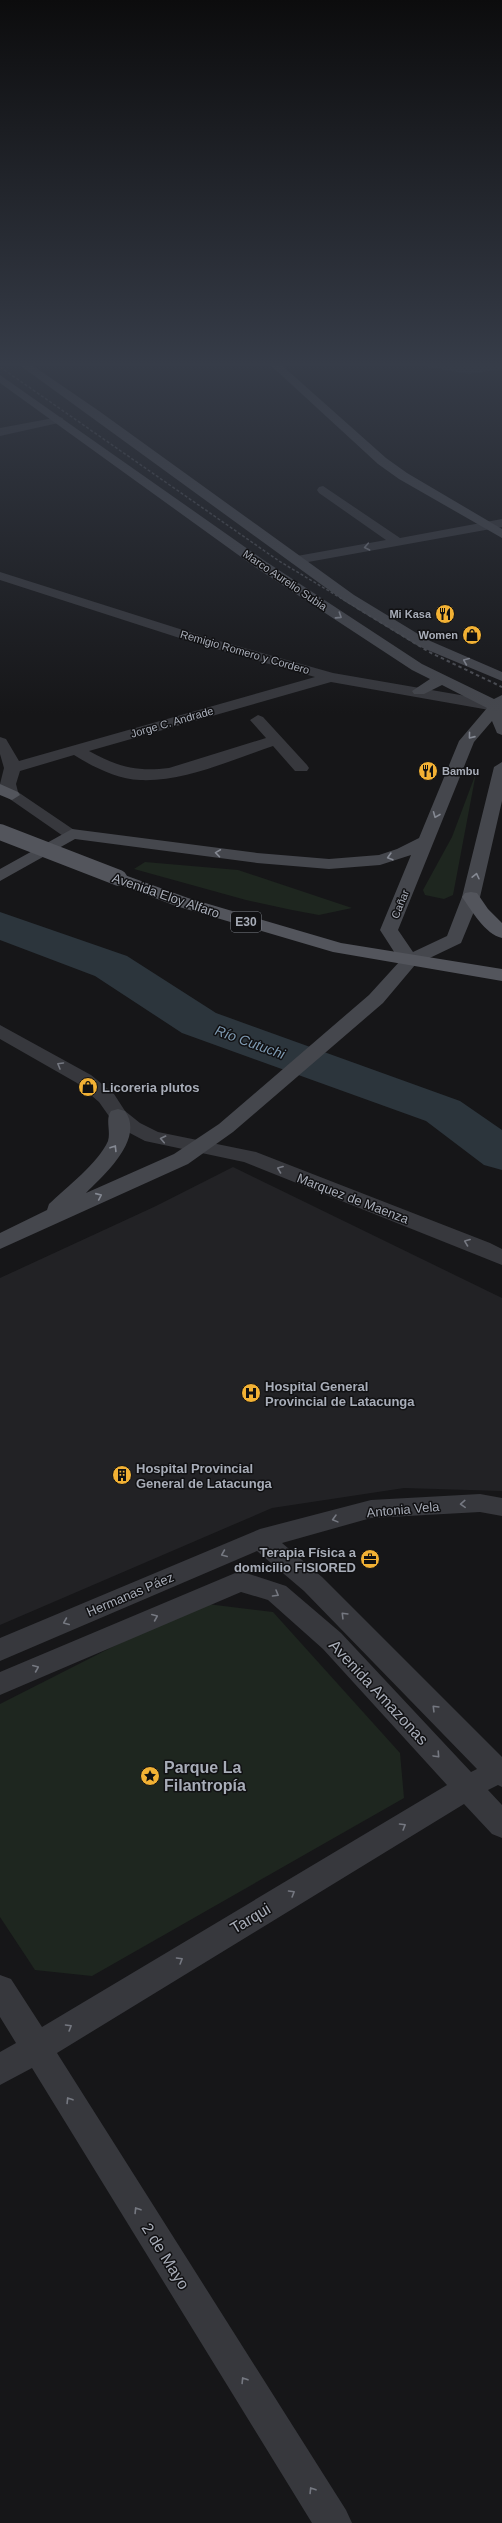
<svg xmlns="http://www.w3.org/2000/svg" width="502" height="2523" font-family="Arial,sans-serif">
  <rect width="100%" height="100%" fill="#161618"/>
  <!-- built -->
  <path fill="#222225" d="M233,1167L502,1298V1491L404,1488L272,1508L0,1625V1278L156,1206Z"/>
  <!-- green -->
  <g fill="#1e261f">
    <path d="M476,773L453,895L444,899L425,895L423,890L452,837Z"/>
    <path d="M145,862L238,870L352,908L319,915L292,910L246,900L134,869Z"/>
    <path d="M199,1603L273,1612L400,1753L404,1798L92,1976L35,1970L0,1917V1704Z"/>
  </g>
  <g fill="none" stroke-linecap="round" stroke-linejoin="round">
    <!-- river -->
    <g fill="#2c353c" fill-rule="evenodd">
      <path d="M424,361H502V369L469,374L428,367Z"/>
      <path d="M0,912L127,956L216,1013L460,1101L502,1130V1170L484,1165L426,1121L182,1033L95,976L0,940Z"/>
    </g>
    <!-- street -->
    <g fill="#37383d" fill-rule="evenodd">
      <path d="M59,417L63,418V422L0,436V428Z"/>
      <path d="M323,486L400,538L502,519V527L297,564L292,563L290,560L292,557L297,556L386,540L319,493L317,490L319,487Z"/>
      <path d="M0,572L205,637L333,673L495,701L500,703L502,707L495,711L331,682L89,751C118,767 137,772 169,768L266,738L250,720L258,715L263,717L307,765L309,768L307,771H295L273,746C231,760 184,782 140,780C117,779 93,767 74,755L20,771L16,784L18,792L80,834L78,838H66L4,795L0,784L4,768L0,754V737L6,739L19,761L315,677L195,643L0,580Z"/>
      <path d="M0,1025L91,1075L114,1094L125,1111L140,1123L158,1132L256,1152L490,1243L502,1249V1265L244,1162L145,1141L126,1131L111,1119L99,1102L77,1083L0,1039Z"/>
      <path d="M480,1494L502,1498V1516L480,1512L371,1518L282,1543L322,1577L502,1757V1787L498,1785L488,1790L502,1805V1838L492,1834L464,1804L57,2053L346,2510L352,2523H312L32,2068L0,2085V2052L16,2043L0,2017V1975L11,1979L42,2027L447,1785L323,1649L268,1600L241,1592L0,1695V1672L240,1571L286,1586L341,1633L471,1772L477,1769L304,1591L257,1551L0,1661V1638L260,1529L371,1500Z"/>
    </g>
    <!-- secondary -->
    <g fill="#45474d" fill-rule="evenodd">
      <path d="M14,361H26L99,411L354,595L428,640L502,672V681L418,646L344,601Z"/>
      <path d="M266,361H277L386,458L407,473L502,529V538L399,479L378,464Z"/>
      <path d="M0,375L265,561L422,664L494,699L502,695V735L497,733L492,721L474,742L398,930L413,952L447,936L462,897L494,767L502,762V801L480,897L461,943L415,965L383,1003L233,1132L188,1164L0,1249V1233L47,1210L49,1204C66,1188 99,1162 108,1141C111,1131 105,1119 111,1111L118,1109L125,1111C145,1139 104,1175 86,1193L174,1154L219,1124L369,995L400,961L380,930L411,855L380,865L329,869L257,863L75,839L0,881V869L72,829L257,853L329,859L379,855L397,849L419,838L459,741L487,708L442,685L424,694H414L412,691L430,679L412,670L255,567L0,383Z"/>
    </g>
    <!-- primary -->
    <g fill="#53555c" fill-rule="evenodd">
      <path d="M0,784L18,792L20,795L12,800L0,795Z"/>
      <path d="M119,873L188,898L341,943L502,969V981L333,952L176,906L113,882L110,878L113,874Z"/>
      <path d="M471,892L477,893L488,909L502,923V938C485,934 472,911 462,897L465,893Z"/>
    </g>
    <!-- rail-far1 -->
    <path stroke="#4a4c52" stroke-width="1.5" stroke-dasharray="3 2" stroke-linecap="butt" d="M0,367L279,561L359,609"/>
    <!-- rail -->
    <path stroke="#4a4c52" stroke-width="2" stroke-dasharray="3.5 3" stroke-linecap="butt" d="M357,608L431,653L502,687"/>
    <!-- primary-bridge -->
    <path stroke="#53555c" stroke-width="16" d="M0,832L119,878"/>
  </g>
  <!-- one-way arrows -->
  <defs><path id="oneway-chevron" d="M-2-3.5L2.5 0L-2 3.5" fill="none" stroke-width="1.6" stroke-linecap="round" stroke-linejoin="round"/></defs>
  <g stroke="#757881">
    <use href="#oneway-chevron" transform="translate(367 547) rotate(169)"/>
    <use href="#oneway-chevron" transform="translate(60 1065) rotate(-150)"/>
    <use href="#oneway-chevron" transform="translate(163 1139) rotate(-168)"/>
    <use href="#oneway-chevron" transform="translate(280 1169) rotate(-159)"/>
    <use href="#oneway-chevron" transform="translate(467 1242) rotate(-159)"/>
    <use href="#oneway-chevron" transform="translate(463 1504) rotate(177)"/>
    <use href="#oneway-chevron" transform="translate(335 1519) rotate(165)"/>
    <use href="#oneway-chevron" transform="translate(224 1554) rotate(157)"/>
    <use href="#oneway-chevron" transform="translate(276 1594) rotate(30)"/>
    <use href="#oneway-chevron" transform="translate(344 1615) rotate(-135)"/>
    <use href="#oneway-chevron" transform="translate(155 1617) rotate(-23)"/>
    <use href="#oneway-chevron" transform="translate(66 1622) rotate(157)"/>
    <use href="#oneway-chevron" transform="translate(36 1668) rotate(-23)"/>
    <use href="#oneway-chevron" transform="translate(435 1708) rotate(-135)"/>
    <use href="#oneway-chevron" transform="translate(437 1755) rotate(47)"/>
    <use href="#oneway-chevron" transform="translate(403 1826) rotate(-31)"/>
    <use href="#oneway-chevron" transform="translate(292 1893) rotate(-31)"/>
    <use href="#oneway-chevron" transform="translate(180 1960) rotate(-31)"/>
    <use href="#oneway-chevron" transform="translate(69 2027) rotate(-31)"/>
    <use href="#oneway-chevron" transform="translate(69 2100) rotate(-122)"/>
    <use href="#oneway-chevron" transform="translate(137 2210) rotate(-122)"/>
    <use href="#oneway-chevron" transform="translate(244 2380) rotate(-122)"/>
    <use href="#oneway-chevron" transform="translate(312 2490) rotate(-122)"/>
  </g>
  <g stroke="#858993">
    <use href="#oneway-chevron" transform="translate(339 616) rotate(33)"/>
    <use href="#oneway-chevron" transform="translate(466 661) rotate(-157)"/>
    <use href="#oneway-chevron" transform="translate(471 736) rotate(129)"/>
    <use href="#oneway-chevron" transform="translate(436 815) rotate(112)"/>
    <use href="#oneway-chevron" transform="translate(218 853) rotate(-172)"/>
    <use href="#oneway-chevron" transform="translate(390 857) rotate(164)"/>
    <use href="#oneway-chevron" transform="translate(476 876) rotate(-77)"/>
    <use href="#oneway-chevron" transform="translate(114 1148) rotate(-58)"/>
    <use href="#oneway-chevron" transform="translate(99 1196) rotate(-24)"/>
  </g>
  <!-- sky -->
  <linearGradient id="sky" x2="0" y2="1"><stop stop-color="#0c0c0d"/><stop offset="0.51" stop-color="#363c48"/><stop offset="1" stop-color="#363c48" stop-opacity="0"/></linearGradient>
  <rect width="502" height="714" fill="url(#sky)"/>
  <!-- icons -->
  <defs>
    <g id="restaurant-disc" transform="scale(1)"><circle r="9.5" fill="#f2b134" stroke="#111113"/><path d="M-5-6h1v4h1v-4h1v4h1v-4h1v5L-1.5 .5V6h-2V.5L-5-1ZM5-6V6H3V1.5H1.5Q1.5-4 5-6Z" fill="#111"/></g>
    <g id="shop-disc" transform="scale(1)"><circle r="9.5" fill="#f2b134" stroke="#111113"/><path d="M-5-2.5h2.3a2.7 3.5 0 0 1 5.4 0H5L5.5 6h-11ZM-1.5-2.5h3a1.5 2.3 0 0 0-3 0Z" fill="#111"/></g>
    <g id="hospital-disc" transform="scale(1)"><circle r="9.5" fill="#f2b134" stroke="#111113"/><path d="M-5-5h3v3.5h4V-5h3V5h-3V1.5h-4V5h-3Z" fill="#111"/></g>
    <g id="building-disc" transform="scale(1)"><circle r="9.5" fill="#f2b134" stroke="#111113"/><path d="M-4-6H4V6H1V3H-1V6H-4ZM-2.5-4.3h1.7v1.8h-1.7ZM.8-4.3h1.7v1.8H.8ZM-2.5-1h1.7V.8h-1.7ZM.8-1h1.7V.8H.8Z" fill="#111"/></g>
    <g id="office-disc" transform="scale(1)"><circle r="9.5" fill="#f2b134" stroke="#111113"/><path d="M-6-3h4V-5.5h4V-3h4V5H-6ZM-1-4.5V-3h2v-1.5ZM-6 0V1H6V0Z" fill="#111"/></g>
    <g id="sight-disc" transform="scale(1)"><circle r="9.5" fill="#f2b134" stroke="#111113"/><path d="M0-6L1.8-2.2L6-1.7L2.9 1.2L3.7 5.4L0 3.3L-3.7 5.4L-2.9 1.2L-6-1.7L-1.8-2.2Z" fill="#111"/></g>
  </defs>
  <g fill-rule="evenodd">
    <use href="#restaurant-disc" x="445" y="614"/>
    <use href="#shop-disc" x="472" y="635"/>
    <use href="#restaurant-disc" x="428" y="771"/>
    <use href="#shop-disc" x="88" y="1087"/>
    <use href="#hospital-disc" x="251" y="1393"/>
    <use href="#building-disc" x="122" y="1475"/>
    <use href="#office-disc" x="370" y="1559"/>
    <use href="#sight-disc" x="150" y="1776"/>
  </g>
  <g text-anchor="middle" stroke-width="3" stroke-linejoin="round" paint-order="stroke">
    <!-- far-street labels -->
    <g font-size="11" fill="#a8adb8" stroke="#111113">
      <text transform="translate(285 580) rotate(34)" y="4">Marco Aurelio Subia</text>
      <text transform="translate(245 652) rotate(16)" y="4">Remigio Romero y Cordero</text>
      <text transform="translate(172 722) rotate(-16)" y="4">Jorge C. Andrade</text>
      <text transform="translate(400 904) rotate(-68)" y="4">Cañar</text>
    </g>
    <!-- far-poi labels -->
    <g font-size="11" font-weight="bold" fill="#a8adb8" stroke="#111113" text-anchor="end">
      <text x="431" y="618">Mi Kasa</text>
      <text x="458" y="639">Women</text>
      <text x="442" y="775" text-anchor="start">Bambu</text>
    </g>
    <!-- shield labels -->
    <rect fill="#111113" stroke="#7b7e86" stroke-width="1" x="231" y="912" width="30" height="20" rx="3"/>
    <g font-size="12" font-weight="bold" fill="#a8adb8">
      <text x="246" y="926">E30</text>
    </g>
    <!-- street labels -->
    <g font-size="13" fill="#a8adb8" stroke="#111113">
      <text transform="translate(166 895) rotate(19)" y="5">Avenida Eloy Alfaro</text>
      <text transform="translate(353 1198) rotate(21)" y="5">Marquez de Maenza</text>
      <text transform="translate(403 1509) rotate(-5)" y="5">Antonia Vela</text>
      <text transform="translate(130 1594) rotate(-23)" y="5">Hermanas Páez</text>
    </g>
    <!-- poi labels -->
    <g font-size="13" font-weight="bold" fill="#a8adb8" stroke="#111113" text-anchor="start">
      <text x="102" y="1092">Licoreria plutos</text>
      <text x="265" y="1391">Hospital General<tspan x="265" dy="15">Provincial de Latacunga</tspan></text>
      <text x="136" y="1473">Hospital Provincial<tspan x="136" dy="15">General de Latacunga</tspan></text>
      <text x="356" y="1557" text-anchor="end">Terapia Física a<tspan x="356" dy="15">domicilio FISIORED</tspan></text>
    </g>
    <!-- water labels -->
    <g font-size="14" font-style="italic" fill="#7f9bb3" stroke="#111113">
      <text transform="translate(250 1042) rotate(20)" y="5">Río Cutuchi</text>
    </g>
    <!-- near-street labels -->
    <g font-size="16" fill="#a8adb8" stroke="#111113">
      <text transform="translate(379 1692) rotate(47)" y="6">Avenida Amazonas</text>
      <text transform="translate(250 1918) rotate(-31)" y="6">Tarqui</text>
      <text transform="translate(166 2256) rotate(58)" y="6">2 de Mayo</text>
    </g>
    <!-- near-poi labels -->
    <g font-size="16" font-weight="bold" fill="#a8adb8" stroke="#111113" text-anchor="start">
      <text x="164" y="1773">Parque La<tspan x="164" dy="18">Filantropía</tspan></text>
    </g>
  </g>
</svg>
